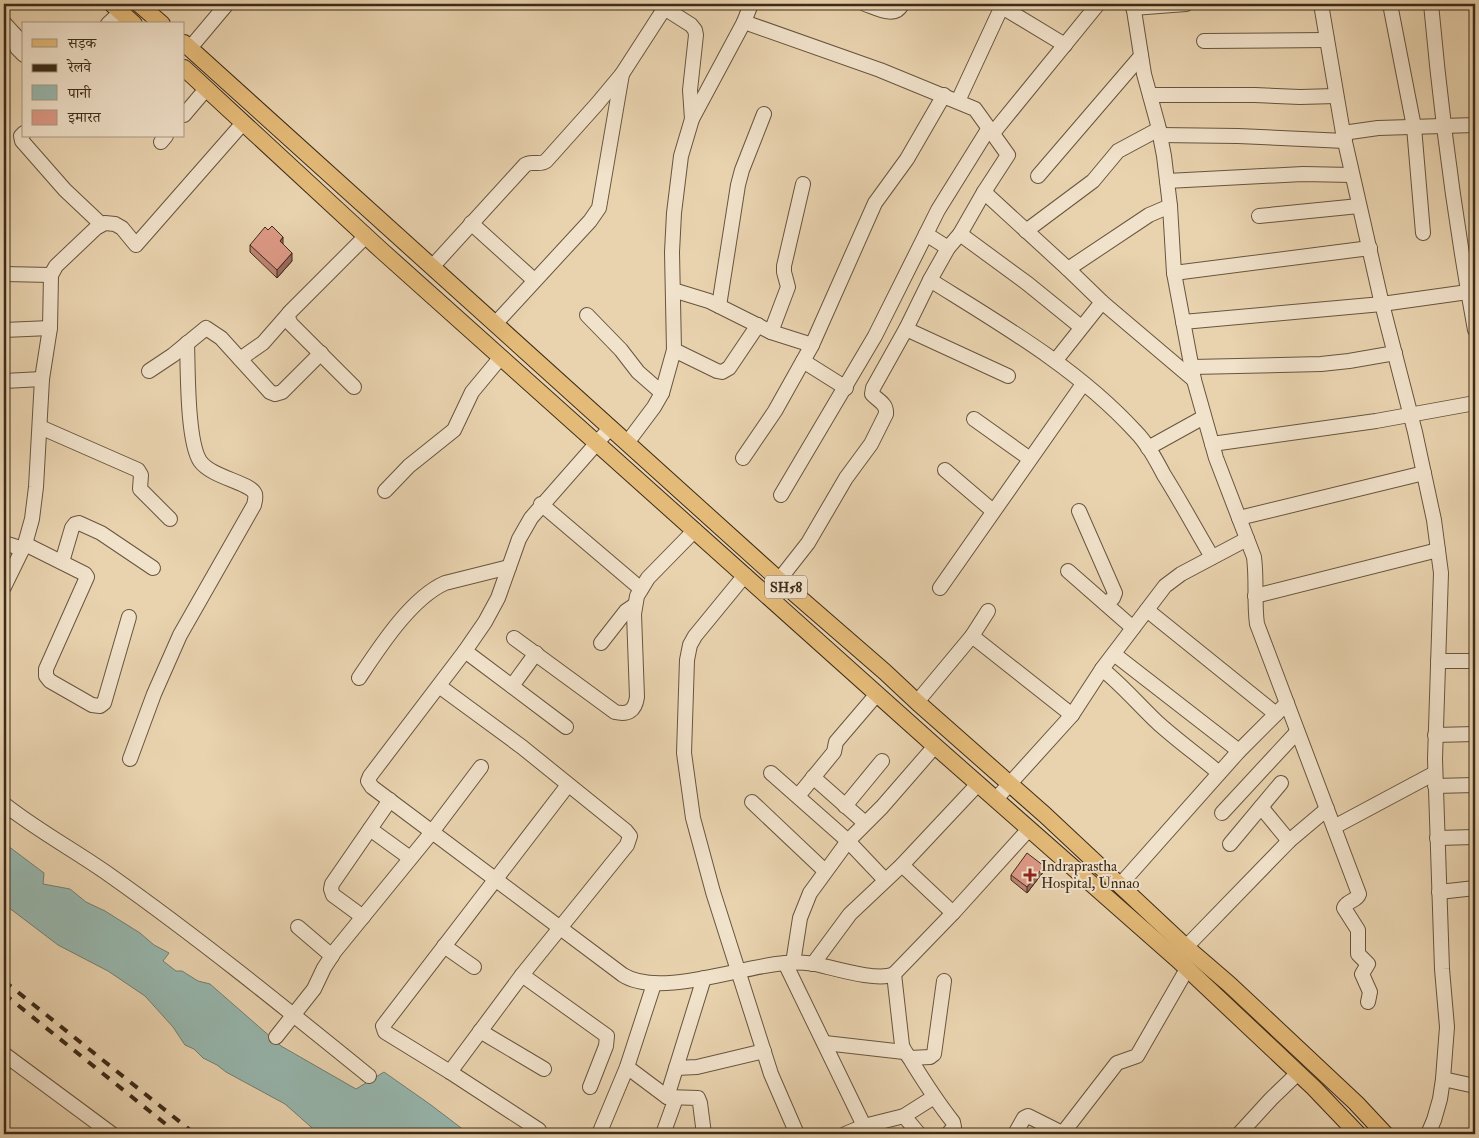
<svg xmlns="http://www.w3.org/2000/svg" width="1479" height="1138" font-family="'IM FELL Double Pica','Noto Serif Devanagari',serif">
  <rect width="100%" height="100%" fill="#e9d3af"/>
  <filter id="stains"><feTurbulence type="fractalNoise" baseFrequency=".004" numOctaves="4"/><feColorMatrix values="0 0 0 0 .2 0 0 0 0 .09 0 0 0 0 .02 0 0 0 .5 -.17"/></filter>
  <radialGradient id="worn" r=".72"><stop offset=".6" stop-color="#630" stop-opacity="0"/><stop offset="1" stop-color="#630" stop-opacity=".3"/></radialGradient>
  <!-- water -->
  <path fill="#97b7ae" stroke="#737f72" d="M4,843L44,873L43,884L70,889L86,902L105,911L140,933L154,945L169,953L163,961L176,971H182L198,981L210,984L281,1046L356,1089L384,1072L431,1105L469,1134H319L285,1104L226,1072L217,1065L203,1058L194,1049L185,1045L173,1027L145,996L108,971L58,945L4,904Z"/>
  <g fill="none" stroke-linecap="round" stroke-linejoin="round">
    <!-- minor casing -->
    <g stroke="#67553e" stroke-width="16">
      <g id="minor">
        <path d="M658,4L691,25L695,30L696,35L690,90L692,119"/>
        <path d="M751,4L744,22L880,70L975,109L1008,155L984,192L960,234L948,248L930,280L906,329L873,388L872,394C878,401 887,403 886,414L871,444L846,478L808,543L779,580"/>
        <path d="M865,4C877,8 895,19 902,4"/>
        <path d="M1133,4L1144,74L1158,125L1164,156L1170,206L1174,273L1194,380L1216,458L1254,557C1257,580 1254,602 1257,624L1359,894C1357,901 1346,901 1344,908L1358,930V954L1368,964L1362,974L1370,992L1368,1002"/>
        <path d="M1321,4L1343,133L1381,300L1415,432L1434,520L1441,573L1435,759L1442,969L1447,1027L1443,1079L1440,1099L1434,1120L1428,1134"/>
        <path d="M1390,4L1414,127L1423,233"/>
        <path d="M1431,4C1441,114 1455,221 1475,330"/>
        <path d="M1002,7L1065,45"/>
        <path d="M1133,8L1186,4"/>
        <path d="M4,23L16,36L17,48L24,55"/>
        <path d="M108,24L121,12"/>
        <path d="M1204,41L1327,40"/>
        <path d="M190,48L227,4"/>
        <path d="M1150,95H1255L1300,97L1336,96"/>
        <path d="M958,101L1003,4"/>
        <path d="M184,115L206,89"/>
        <path d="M24,133L21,136L22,141L65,190L101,224"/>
        <path d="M993,133L1098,4"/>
        <path d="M1343,133L1378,128L1475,125"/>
        <path d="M1160,135L1238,136L1345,141"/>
        <path d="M161,142L166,136"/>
        <path d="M1038,176L1141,56"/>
        <path d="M1167,181L1303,174L1352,175"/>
        <path d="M984,192L1068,269L1102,302L1194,380"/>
        <path d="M1259,216L1359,206"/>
        <path d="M471,223L534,280"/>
        <path d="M1026,231L1093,181L1118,151L1159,129"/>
        <path d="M926,234L948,248"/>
        <path d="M960,234L1028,284L1081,327"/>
        <path d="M432,267L525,165C531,160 539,166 546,161L597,104L622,74L664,9"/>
        <path d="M1068,269L1149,215L1170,206"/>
        <path d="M1174,273L1370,248"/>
        <path d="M4,274L51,275"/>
        <path d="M930,280C1002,325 1077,368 1135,431C1147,443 1156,460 1164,475C1181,502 1196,530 1212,557"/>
        <path d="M673,290L709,301L771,332L812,345"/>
        <path d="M719,306L738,185L742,170L764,114"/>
        <path d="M289,313L288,318L291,324L354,387"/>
        <path d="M587,315L621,350L638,372L662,393"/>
        <path d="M1183,322L1382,304L1475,291"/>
        <path d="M495,324L590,221L599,208L622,74"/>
        <path d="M906,329L1008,376"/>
        <path d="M4,330L50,328"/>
        <path d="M771,332L788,287L784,272V266L803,184"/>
        <path d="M674,350L717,371L722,372L729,368L758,325"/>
        <path d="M240,359L263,343L291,311L366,236"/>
        <path d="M1056,360L1102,302"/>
        <path d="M803,361L846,388"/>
        <path d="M1192,367L1321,364L1349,361L1395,353"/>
        <path d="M149,371L173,355L206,328L221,338L270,392L275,394L282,392L321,353"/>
        <path d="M4,381L42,379"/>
        <path d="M974,419L1030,459"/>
        <path d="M40,427L138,470L141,475L140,489L170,519"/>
        <path d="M610,428L531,518L519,539L498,598L485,622L465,651L370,776L368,781L372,787L623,975C659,998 742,966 785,963C795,962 806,963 815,964C834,968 878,982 894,974L953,913L1029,829"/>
        <path d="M627,443L654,407L662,393L674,350L672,252L674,213L681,156L692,119L744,22"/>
        <path d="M1212,444L1376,421L1475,403"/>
        <path d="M1148,448L1204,417"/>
        <path d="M743,458L775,411L812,345L875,203L907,159L944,95"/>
        <path d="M945,470L993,511"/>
        <path d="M385,491L409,466L454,430L472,392L501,357"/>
        <path d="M781,495L875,336L938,210L989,128"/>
        <path d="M541,504L641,589"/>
        <path d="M1079,511L1115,593L1113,598L1106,604"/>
        <path d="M1239,518L1424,473"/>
        <path d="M4,543L23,549"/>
        <path d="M25,544L85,574L87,577L46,669V676L50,681L92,705L100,706L104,703L129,617"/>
        <path d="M62,562L72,528L75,524L79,523L101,533L153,568"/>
        <path d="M1068,571L1133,628"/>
        <path d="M745,575L695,636L690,645L687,660L684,753L693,818L713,892L771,1074L797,1134"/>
        <path d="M4,587L25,544L32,519L36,487L42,379L50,328L51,275L56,266L96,228L105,223L115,224L122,228L136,245L243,123"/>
        <path d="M940,588L1083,384"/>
        <path d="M1255,596L1438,550"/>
        <path d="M1147,610L1276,714"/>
        <path d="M972,636L1072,715"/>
        <path d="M514,638L615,712C628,715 635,711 637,697L634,614L637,596L648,578L695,530"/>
        <path d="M601,643L626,611L635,605"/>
        <path d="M465,651L566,727"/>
        <path d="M1114,654L1239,751"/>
        <path d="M1438,661H1475"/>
        <path d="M1102,669C1122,685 1139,705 1158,723C1178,741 1199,756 1219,773"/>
        <path d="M359,678C379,648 411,598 445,583L509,567"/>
        <path d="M439,686L522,747L626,831L630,836L627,845L522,975L450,1072"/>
        <path d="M512,686L536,653"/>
        <path d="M917,702L972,636L988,611"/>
        <path d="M1435,735L1475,734"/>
        <path d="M130,759L154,694L180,635L254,505C255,501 256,498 255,494C250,482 212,478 200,461C187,441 188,370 187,343"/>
        <path d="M771,773L848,841L885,880"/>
        <path d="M813,777L865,823"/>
        <path d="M1435,786L1475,785"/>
        <path d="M798,796L834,752L836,742L877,694"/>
        <path d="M996,799L1072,715L1102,669L1165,586L1181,574L1247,539"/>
        <path d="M752,802L825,871"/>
        <path d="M4,804C38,831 76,851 111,876C200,939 285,1008 369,1076"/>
        <path d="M845,806L882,761"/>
        <path d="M1261,807L1289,841"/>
        <path d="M1222,813L1297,732"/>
        <path d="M1334,827L1435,773"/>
        <path d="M370,829L410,858"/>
        <path d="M1437,838L1475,837"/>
        <path d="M1230,844L1281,783"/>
        <path d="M902,865L953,913"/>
        <path d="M1120,885L1239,751L1287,703"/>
        <path d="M1439,892L1475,888"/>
        <path d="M363,917L333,895L331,889L332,884L390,800"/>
        <path d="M298,927L332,956"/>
        <path d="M444,946L474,967"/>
        <path d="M1186,947L1289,841L1327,809"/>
        <path d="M785,963L868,1134"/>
        <path d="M793,963L800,918L810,893L848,841L882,807L935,746"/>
        <path d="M813,964L850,914L902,865L978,784"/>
        <path d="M894,974L902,1045C904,1052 909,1056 912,1062C925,1083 938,1103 953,1122L954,1127L948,1134"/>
        <path d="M522,975L607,1036L606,1046L590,1087"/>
        <path d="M480,1031L544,1069"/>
        <path d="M276,1037L314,989L324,968L335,951L432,832L481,767"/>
        <path d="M825,1043L904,1052"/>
        <path d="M4,1054L112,1134"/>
        <path d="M910,1058L930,1057L934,1054L944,981"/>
        <path d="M627,1067L667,1097L698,1098L700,1103L704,1134"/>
        <path d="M676,1068L697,1067L764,1051"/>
        <path d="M1443,1079L1475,1086"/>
        <path d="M667,1097L704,978"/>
        <path d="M904,1116L919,1134"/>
        <path d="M539,1130L450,1072L385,1032L383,1026L568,785"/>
        <path d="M599,1134L627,1067L654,984"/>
        <path d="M663,1134L676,1098"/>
        <path d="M845,1134L864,1126L904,1116L934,1097"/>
        <path d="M1015,1134L1024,1118L1028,1116L1064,1134"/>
        <path d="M1065,1134L1066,1129L1117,1063L1137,1056L1187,969"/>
        <path d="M1239,1134L1271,1099L1298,1073"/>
      </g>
    </g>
    <!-- major casing -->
    <g stroke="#3c2b19" stroke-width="18">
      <g id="major">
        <path d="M112,4L134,24"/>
        <path d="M139,4L162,24"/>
        <path d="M184,43L779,580L885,672L917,702L1045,815L1186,947L1229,984L1356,1103L1385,1134"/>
        <path d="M184,68L381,250L935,746L1178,960L1314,1088L1358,1134"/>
      </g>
    </g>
    <!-- minor -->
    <use href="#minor" stroke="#f1e2cb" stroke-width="14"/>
    <!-- major -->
    <use href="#major" stroke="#e4ba78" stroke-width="16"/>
    <!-- rail -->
    <g stroke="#3c2b19" stroke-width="4" stroke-dasharray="9 9" stroke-linecap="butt">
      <path d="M4,981L195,1134"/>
      <path d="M4,994L178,1134"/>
    </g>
  </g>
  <!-- wall -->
  <g fill="#be8473" stroke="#3c2b19">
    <path d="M283,244L292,261L277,278L250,252V245Z"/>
    <path d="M1044,871L1027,893L1011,880V875Z"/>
  </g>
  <!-- shaded-wall -->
  <g fill="#9b6b5e" stroke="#3c2b19">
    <path d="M283,237V245L280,241Z"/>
    <path d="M292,253V261L277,278V270Z"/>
    <path d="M1044,866V871L1027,893V887Z"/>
  </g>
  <!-- building -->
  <g fill="#dd9986" stroke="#3c2b19">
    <path d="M272,226L283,237L280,241L292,253L277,270L250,245L265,227L268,230Z"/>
    <path d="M1027,853L1044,866L1027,887L1011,875Z"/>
  </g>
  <!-- markers -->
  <path fill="#8f2418" stroke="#f1e2cb" stroke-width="2" d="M1027.5 867.5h5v5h5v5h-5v5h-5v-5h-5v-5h5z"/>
  <g text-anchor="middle" stroke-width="4" stroke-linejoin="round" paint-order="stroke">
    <!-- shield labels -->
    <rect fill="#f1e2cb" stroke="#72624e" stroke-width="1" x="765" y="575.5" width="42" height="23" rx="4"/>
    <g font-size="14" font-weight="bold" fill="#3c2b19">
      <text x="786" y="592">SH58</text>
    </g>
    <!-- poi labels -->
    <g font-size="15" fill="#3c2b19" stroke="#f1e2cb" text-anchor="start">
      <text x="1041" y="871">Indraprastha<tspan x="1041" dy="17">Hospital, Unnao</tspan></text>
    </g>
  </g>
  <!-- margin -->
  <rect width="1479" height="1138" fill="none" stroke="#e9d3af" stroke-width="20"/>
  <rect x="5" y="5" width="1469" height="1128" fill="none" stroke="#3c2b19" stroke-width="2.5"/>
  <rect x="10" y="10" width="1459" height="1118" fill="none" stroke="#3c2b19"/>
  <!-- legend -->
  <rect x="22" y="22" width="162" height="115" fill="#f1e2cb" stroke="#a99984"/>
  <rect x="32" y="39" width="25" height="8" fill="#e4ba78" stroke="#a99984"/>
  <text x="68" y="48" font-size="15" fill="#3c2b19">सड़क</text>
  <rect x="32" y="64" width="25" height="8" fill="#3c2b19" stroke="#a99984"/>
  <text x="68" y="72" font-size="15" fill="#3c2b19">रेलवे</text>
  <rect x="32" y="85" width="25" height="15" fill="#97b7ae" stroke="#a99984"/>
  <text x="68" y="98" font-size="15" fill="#3c2b19">पानी</text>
  <rect x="32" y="110" width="25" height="15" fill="#dd9986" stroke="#a99984"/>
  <text x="68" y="122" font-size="15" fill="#3c2b19">इमारत</text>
  <rect width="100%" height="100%" filter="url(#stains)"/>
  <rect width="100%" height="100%" fill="url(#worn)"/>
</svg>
